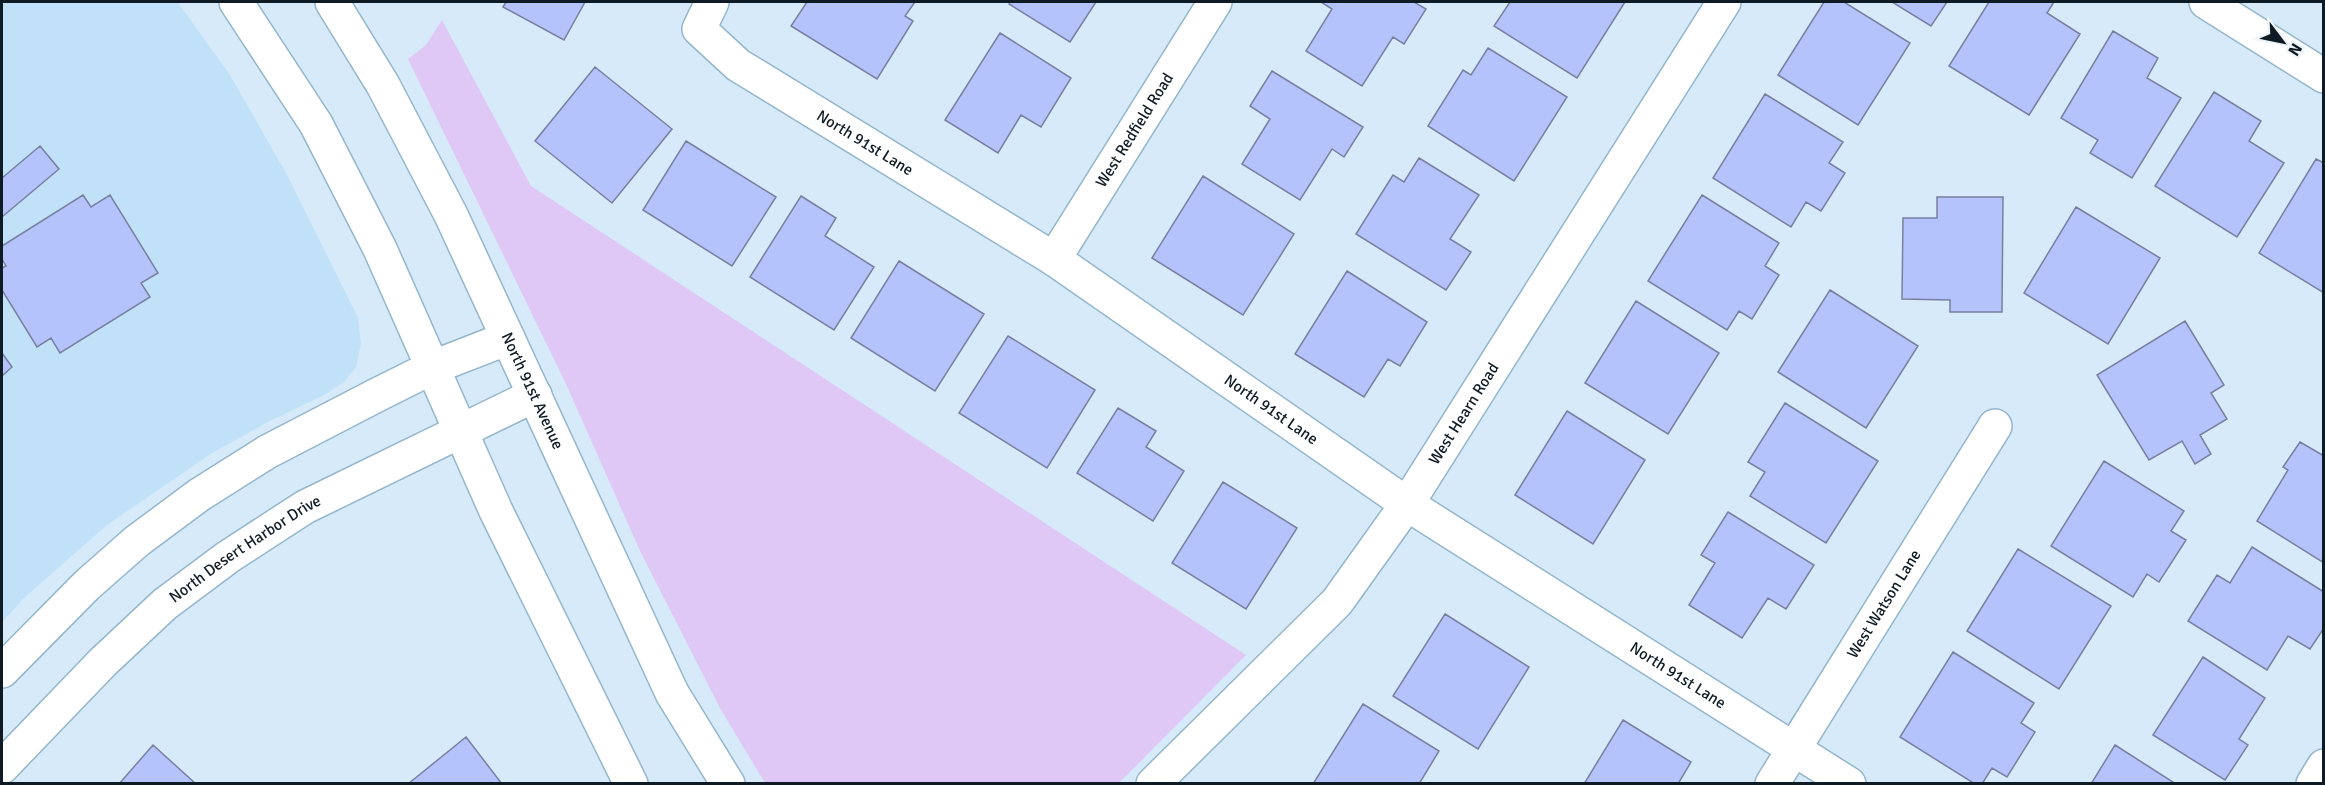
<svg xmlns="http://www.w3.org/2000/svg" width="2325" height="785" font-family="Signika,sans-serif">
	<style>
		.built { fill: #c0e1f8 }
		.green { fill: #e0c8f6 }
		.building { fill: #b5c3fc; stroke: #7880a0; stroke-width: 1.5 }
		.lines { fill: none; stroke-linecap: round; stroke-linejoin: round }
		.minor-casing { stroke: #94b6cd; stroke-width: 36 }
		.tertiary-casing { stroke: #94b6cd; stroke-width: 36 }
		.secondary-casing { stroke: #94b6cd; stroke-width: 36 }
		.minor { stroke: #fff; stroke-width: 33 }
		.tertiary { stroke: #fff; stroke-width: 33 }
		.secondary { stroke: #fff; stroke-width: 33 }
		.labels { text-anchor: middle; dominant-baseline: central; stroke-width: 4.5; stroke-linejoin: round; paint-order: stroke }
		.street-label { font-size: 16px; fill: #0f1b24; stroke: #eef5fa }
	</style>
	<rect width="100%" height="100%" fill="#d6eaf9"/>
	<path class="built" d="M2,2H177L179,4L230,75L287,175L358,318L361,344L356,367L344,382L324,395L268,422L212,453L107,525L25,597L2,622Z"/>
	<path class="green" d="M442,20L531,186L1246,655L1119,783H765L721,710L641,553L566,384L408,59L426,45Z"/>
	<path class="building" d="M506,2H585L564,40L503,7Z
		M807,2H915L905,16L913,21L877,79L791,26Z
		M1010,2H1096L1070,42L1009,4Z
		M1321,2H1414L1426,9L1404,44L1393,37L1362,86L1306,51L1332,9Z
		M1510,2H1625L1577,78L1494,26Z
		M1824,2H1844L1910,43L1858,125L1778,75Z
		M1892,2H1947L1931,26Z
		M1989,2H2054L2047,13L2080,34L2029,115L1949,66Z
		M2113,31L2158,58L2147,78L2181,98L2132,178L2090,153L2098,140L2061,118Z
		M1000,33L1071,78L1041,127L1021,115L998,153L945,120Z
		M1488,48L1567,97L1514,181L1428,126L1463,70L1471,75Z
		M595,67L672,129L612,203L535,141Z
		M1272,71L1363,127L1344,157L1332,149L1300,200L1242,164L1270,119L1250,106Z
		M2214,92L2261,121L2249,141L2284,163L2237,237L2155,186Z
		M1765,94L1843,142L1829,163L1845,173L1821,211L1806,202L1791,227L1713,178Z
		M686,141L776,197L732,266L643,210Z
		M40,146L59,169L2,217V178Z
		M1419,158L1479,195L1450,239L1471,252L1446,290L1356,234L1393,175L1404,182Z
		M2316,159L2324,163V293L2259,253Z
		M1203,176L1294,234L1243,315L1152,258Z
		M83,195L91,207L110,195L158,273L141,283L150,297L60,353L51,338L37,347L2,290V268L6,266L2,259V246Z
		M1702,195L1779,243L1765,266L1779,275L1752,319L1739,311L1727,330L1648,281Z
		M801,196L836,218L825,236L874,267L834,330L750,277Z
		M1937,197H2003L2002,312H1950V300L1902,299L1903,218H1937Z
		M2076,207L2160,258L2108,344L2024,293Z
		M899,261L984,314L935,391L851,338Z
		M1347,271L1427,322L1400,366L1388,359L1364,397L1295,354Z
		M1830,290L1918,346L1866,428L1778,372Z
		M1636,301L1719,353L1668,434L1585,383Z
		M2185,321L2224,385L2211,393L2227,419L2200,435L2211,454L2195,464L2182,441L2149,460L2097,375Z
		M1008,336L1095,390L1047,468L959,413Z
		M2,353L12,367L2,376Z
		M1785,403L1878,461L1826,543L1750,496L1765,472L1748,462Z
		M1118,408L1156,431L1146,447L1184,471L1153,521L1077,473Z
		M1567,411L1645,460L1593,544L1515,495Z
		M2300,442L2324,456V563L2257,521L2288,470L2283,467Z
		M2104,461L2184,511L2171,531L2186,540L2159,582L2147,574L2133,597L2051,546Z
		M1223,482L1297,528L1246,609L1172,563Z
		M1728,512L1814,565L1786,609L1768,598L1742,638L1689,605L1715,563L1701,555Z
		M2252,547L2324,592V628L2310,649L2288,636L2267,670L2188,621L2217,575L2230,583Z
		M2018,549L2111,606L2059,689L1967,631Z
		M1445,614L1529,667L1478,749L1393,696Z
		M1953,652L2034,703L2021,723L2035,732L2007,777L1992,768L1982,784H1975L1900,737Z
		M2203,657L2265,698L2239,739L2248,745L2225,780L2153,735Z
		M1363,704L1439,751L1419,784H1313Z
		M1623,720L1691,762L1678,784H1584Z
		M466,737L502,784H408Z
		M153,745L196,784H119Z
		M2115,745L2176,784H2091Z"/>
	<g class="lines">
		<defs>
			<g id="minor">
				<path id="s1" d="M712,2L699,29L738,65L1054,259L1407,504L1849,784"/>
				<path d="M2206,2L2324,76"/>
				<path id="s2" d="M1054,259L1215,2"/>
				<path id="s3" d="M1153,784L1337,602L1407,504L1724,2"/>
				<path id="s4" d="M1772,784L1995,426"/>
				<path d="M2313,784L2324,766"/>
			</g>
			<g id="tertiary">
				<path d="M2,671L87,585L137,541L199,495L267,452L375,396L431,368L508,338"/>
				<path id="s5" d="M2,767L103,662L165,604L228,557L305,507L535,395"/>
			</g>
			<g id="secondary">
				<path d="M236,2L316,124L380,249L496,511L631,784"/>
				<path id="s6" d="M332,2L383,85L451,215L672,693L728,784"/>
			</g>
		</defs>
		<use href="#minor" class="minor-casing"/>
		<use href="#tertiary" class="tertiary-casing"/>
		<use href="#secondary" class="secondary-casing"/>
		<use href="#minor" class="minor"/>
		<use href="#tertiary" class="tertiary"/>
		<use href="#secondary" class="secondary"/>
	</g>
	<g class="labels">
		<g class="street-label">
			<text stroke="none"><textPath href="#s2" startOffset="152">West Redfield Road</textPath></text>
			<text stroke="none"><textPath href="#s1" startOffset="232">North 91st Lane</textPath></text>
			<text stroke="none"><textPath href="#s6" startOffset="438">North 91st Avenue</textPath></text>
			<text stroke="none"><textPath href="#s1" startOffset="718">North 91st Lane</textPath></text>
			<text stroke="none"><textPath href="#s3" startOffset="486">West Hearn Road</textPath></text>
			<text stroke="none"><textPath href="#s5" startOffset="328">North Desert Harbor Drive</textPath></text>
			<text stroke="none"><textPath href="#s4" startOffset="212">West Watson Lane</textPath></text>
			<text stroke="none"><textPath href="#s1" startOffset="1204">North 91st Lane</textPath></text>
		</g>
	</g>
	<rect width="2325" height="785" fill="none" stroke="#0f1b24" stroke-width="6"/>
	<g transform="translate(2283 42) rotate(122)" stroke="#eef5fa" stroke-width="4.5" paint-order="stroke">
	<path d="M0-4.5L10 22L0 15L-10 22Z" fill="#0f1b24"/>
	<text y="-9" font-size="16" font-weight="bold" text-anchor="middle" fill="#0f1b24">N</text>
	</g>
</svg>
